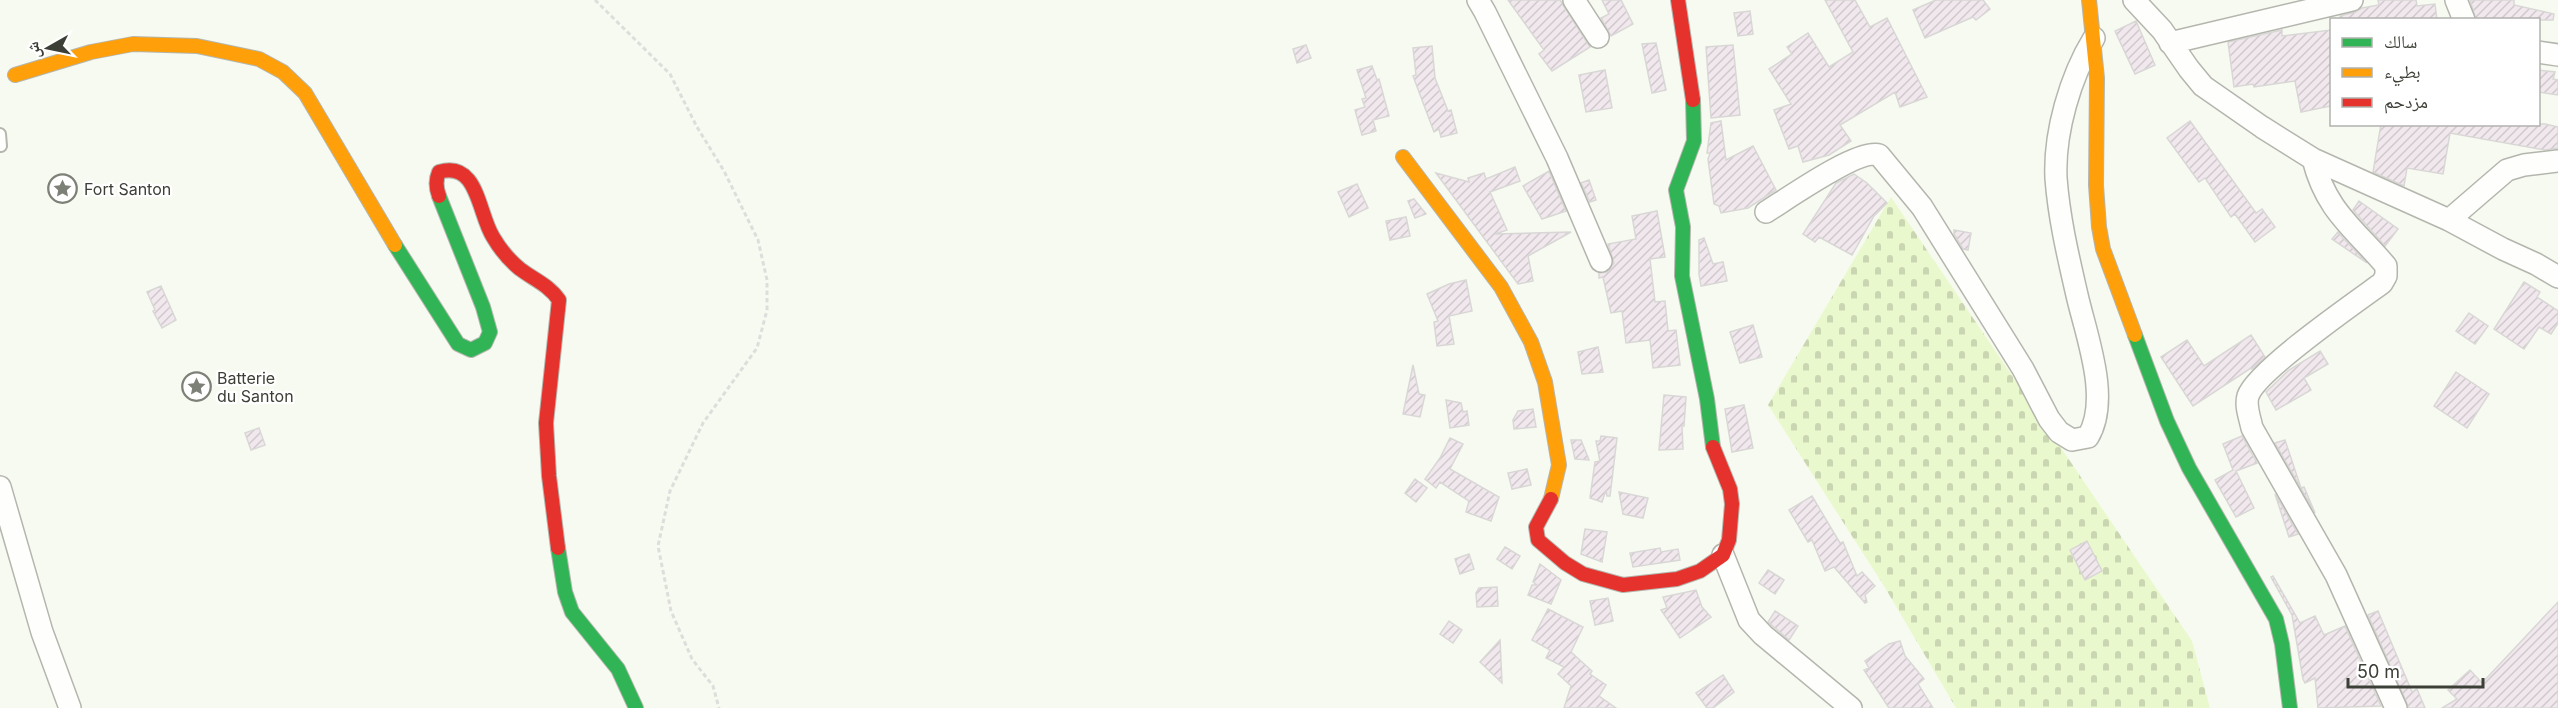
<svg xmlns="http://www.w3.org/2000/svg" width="2558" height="708" font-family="Inter,'Noto Naskh Arabic',sans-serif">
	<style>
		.cemetery { fill: url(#cemetery-stones) }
		.building { fill: url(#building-hatch); stroke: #d9d7d6; stroke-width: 1.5 }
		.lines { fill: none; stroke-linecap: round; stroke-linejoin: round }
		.lane-casing { stroke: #b4b6ae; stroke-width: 14 }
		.street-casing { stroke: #b4b6ae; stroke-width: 24 }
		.fast-casing { stroke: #b4b6ae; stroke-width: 16 }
		.slow-casing { stroke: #b4b6ae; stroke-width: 16 }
		.jam-casing { stroke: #b4b6ae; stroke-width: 16 }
		.path { stroke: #dddedb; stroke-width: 3; stroke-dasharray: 4.5 3; stroke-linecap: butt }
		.lane { stroke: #fefefd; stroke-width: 10 }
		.street { stroke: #fefefd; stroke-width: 21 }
		.fast { stroke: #30b455; stroke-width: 14 }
		.slow { stroke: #ff9f0a; stroke-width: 14 }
		.jam { stroke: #e5322d; stroke-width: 14 }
		.labels { text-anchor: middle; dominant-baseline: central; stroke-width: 4.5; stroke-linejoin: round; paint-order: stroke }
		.poi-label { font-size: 16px; fill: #3b3f35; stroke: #fff; text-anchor: start }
	</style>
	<defs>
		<pattern id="cemetery-stones" width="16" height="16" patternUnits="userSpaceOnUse" patternTransform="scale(1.5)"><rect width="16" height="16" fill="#eaf9cd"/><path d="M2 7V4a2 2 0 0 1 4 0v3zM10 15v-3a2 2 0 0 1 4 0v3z" fill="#cad6b1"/></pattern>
		<pattern id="building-hatch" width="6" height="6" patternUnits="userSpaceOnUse" patternTransform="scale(1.5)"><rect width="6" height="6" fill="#f1e8ee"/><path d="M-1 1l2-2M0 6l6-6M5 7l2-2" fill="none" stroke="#d0c8cd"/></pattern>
	</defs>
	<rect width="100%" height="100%" fill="#f7faf0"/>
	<path class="cemetery" d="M1891,197L2192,641L2210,708H1956L1884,586L1768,405Z"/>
	<path class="building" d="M1508,0H1560L1590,47L1552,71L1539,54L1544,50Z
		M1602,0H1621L1633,24L1611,36L1601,18L1609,14Z
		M1825,0H1855L1870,27L1887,18L1927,97L1900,107L1895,92L1840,125L1851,141L1829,155L1803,162L1798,146L1789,149L1774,110L1791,104L1769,69L1792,54L1787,47L1808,33L1829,67L1853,52Z
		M1936,0H1983L1990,9L1976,20L1973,17L1925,38L1913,10Z
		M2378,0H2416L2417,6L2435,4L2437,20H2340V16L2355,12L2362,8L2379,5Z
		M2470,0H2514V5L2554,14L2553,20H2476Z
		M1750,11L1753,34L1738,36L1734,13Z
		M2136,21L2155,65L2135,74L2115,31Z
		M2282,30V36L2331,30V106L2301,112L2295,81L2254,87L2253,84L2234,87L2228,42Z
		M1656,43L1666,90L1652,93L1642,44Z
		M1306,45L1311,58L1297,63L1293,49Z
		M1733,45L1740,115L1711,118L1706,47Z
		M1432,46L1435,78L1448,111L1451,110L1457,133L1441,137L1439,129L1434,132L1413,76L1416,75L1413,48Z
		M1372,66L1377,80L1379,79L1389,116L1373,120L1376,131L1362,135L1355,110L1365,107L1362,99L1366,98L1357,70Z
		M1605,70L1612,108L1586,112L1579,75Z
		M2538,70L2555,72L2553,79L2558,80V95L2538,92Z
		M1721,121L1726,160L1753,146L1776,190L1748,208L1721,213L1719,206L1714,204L1708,159L1710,153H1707L1711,123Z
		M2190,121L2256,213L2262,209L2275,227L2255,242L2235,214L2231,217L2205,178L2199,182L2167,138Z
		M2381,124H2545L2558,127V148L2545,150L2450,133L2443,174L2407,168L2404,186L2373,172Z
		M1515,167L1520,181L1490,192L1507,230L1495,234L1571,232L1528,256L1533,281L1518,284L1436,173L1469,182L1468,178L1484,173L1486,179Z
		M1549,171L1566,211L1542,219L1523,186Z
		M1854,174L1867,183L1887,203L1874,216L1852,255L1819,237L1815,242L1803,234L1836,183Z
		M1589,180L1596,200L1590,202L1581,183Z
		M1357,184L1368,208L1349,217L1338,192Z
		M1414,199L1426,214L1415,218L1408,201Z
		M2359,201L2398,229L2385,246L2353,210Z
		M1657,211L1665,257L1650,259L1655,302L1665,301L1668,331L1676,330L1680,365L1653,368L1650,340L1626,343L1622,311L1611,313L1603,277L1599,278V273L1607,272L1614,263L1608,244L1636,239L1632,216Z
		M1406,217L1410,236L1390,240L1386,221Z
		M1954,230L1971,233L1968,250L1963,249L1954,234Z
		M2338,232L2343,238L2367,263L2332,239Z
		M1704,238L1713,264L1723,262L1727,281L1701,286L1699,274V240Z
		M1466,280L1472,311L1449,316L1454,344L1437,346L1434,322L1438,321L1427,294L1449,284Z
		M2524,282L2540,292L2537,297L2558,311V323L2551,334L2539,327L2524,349L2494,329Z
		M161,286L176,320L162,328L153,311L155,310L147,292Z
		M2469,313L2488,326L2475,344L2456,331Z
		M1753,325L1762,357L1740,363L1730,332Z
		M2251,335L2265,357L2252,369L2251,368L2193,406L2161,357L2187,340L2204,366Z
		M1598,347L1603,372L1582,374L1578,352Z
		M2320,351L2328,364L2304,378L2311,390L2276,410L2266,392L2289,370Z
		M1413,365L1419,394L1425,395L1420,417L1403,414Z
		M2456,372L2489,394L2467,428L2434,406Z
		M1664,395L1686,397L1684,426H1682L1683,449L1659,450Z
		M1446,400L1461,403L1463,412L1467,411L1469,425L1450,428Z
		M1744,405L1753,448L1732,452L1725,409Z
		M1533,409L1536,427L1514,429L1513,420L1518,411Z
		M259,428L265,445L251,450L245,433Z
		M1601,436L1617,438L1610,496H1607L1606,490L1602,502L1590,498L1595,462L1600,461L1596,441H1600Z
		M2242,436L2257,463L2236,471L2254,508L2236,517L2215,480L2233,470L2223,444Z
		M1450,438L1463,444L1450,469L1499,497L1491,521L1466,512L1469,501L1440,482L1436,488L1425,479L1440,458Z
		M1571,440H1581L1589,460L1575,459Z
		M2285,440L2301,488L2304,487L2315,513L2275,443Z
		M1527,469L1531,485L1512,489L1508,473Z
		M1415,479L1427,488L1416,502L1405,493Z
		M1619,492L1648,498L1643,518L1623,514Z
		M2275,494L2298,534L2289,537Z
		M1812,496L1840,543L1843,542L1857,576L1862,572L1875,586L1865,595L1867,602L1865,603L1834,567L1825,571L1812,540L1808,542L1789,510Z
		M1585,529L1607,532L1602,562L1581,554Z
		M2087,541L2102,571L2085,580L2070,550Z
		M1505,547L1520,556L1512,569L1497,559Z
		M1660,548L1661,552L1678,549L1680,560L1633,567L1630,553Z
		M1469,554L1474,569L1460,574L1455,559Z
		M1540,564L1561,580L1551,604L1528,595L1532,585H1537L1533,582Z
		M1768,570L1784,580L1775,594L1759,583Z
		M2273,576L2300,623L2315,616L2324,635L2345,626L2381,706L2318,708L2315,678L2305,683L2303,679L2292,615L2271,577Z
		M1497,587L1498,606L1477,607L1476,593L1479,588Z
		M1696,590L1702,607L1711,617L1680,638L1661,610L1667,608L1663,597Z
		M1608,598L1613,621L1595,625L1590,601Z
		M2558,602V708H2442L2457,699L2448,690L2470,670L2482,683Z
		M1548,609L1583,627L1571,652L1592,671L1590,674L1606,685L1599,696L1616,708H1564L1571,686L1558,674L1564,667L1546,658L1550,650L1532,640Z
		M1775,611L1798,626L1789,640L1768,622Z
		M2378,611L2412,692L2417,689L2425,708H2409L2368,615Z
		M1449,621L1462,630L1453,643L1440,634Z
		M1500,640L1502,683L1480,662Z
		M1900,641L1905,656L1924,679L1918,684L1933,708H1889L1864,670L1869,668L1865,661L1889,644Z
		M1723,675L1734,692L1713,708H1707L1696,693Z"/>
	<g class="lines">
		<defs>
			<path id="lane" d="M0,134L1,146"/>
			<path id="street" d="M1478,0L1485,12L1557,158L1601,261
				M1574,0L1598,37
				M2134,0L2162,30L2189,69L2203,86L2262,127L2313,159L2449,220L2503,249L2536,264L2558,277
				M2456,0L2464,20
				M2170,43L2352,0
				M2538,52L2558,55
				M2313,159C2326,211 2354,228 2386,266V276L2382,283C2356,302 2256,371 2248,396C2245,406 2250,418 2252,428L2336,575L2396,708
				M1766,212C1787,199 1859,148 1879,155L1922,207L2023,369L2049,419L2059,432L2072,440L2088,437C2111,399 2086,335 2077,295C2068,256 2059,218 2056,178C2054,133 2070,77 2094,38
				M2449,220L2507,170L2524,165L2558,161
				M0,487L42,632L70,708
				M1723,555L1749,620L1763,635L1851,708"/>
			<path id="fast" d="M1693,100L1694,141L1676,190L1683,227L1682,276L1707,399L1713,447
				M395,245L458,344L471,350L485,343L490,332L483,307L439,196
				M2135,335L2167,421L2189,468L2276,619L2282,644L2290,708
				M558,548L565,592L572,612L618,669L636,708"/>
			<path id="slow" d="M2089,0L2097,78L2096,185L2099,227L2103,249L2135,335
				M15,75L91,52L133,44L197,46L259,59L283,72L305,93L395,245
				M1403,157L1501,287L1531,342L1545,382L1559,465L1551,499"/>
			<path id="jam" d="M1678,0L1693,100
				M439,196C436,188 435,181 439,172C478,160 478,213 493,237C500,249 509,260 520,269C533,279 549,285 559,300L546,423L549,476L558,548
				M1551,499L1536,527L1538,540L1565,563L1583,574L1623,585L1677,579L1700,571L1723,555L1729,540L1732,504L1730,489L1713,447"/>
		</defs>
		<use href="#lane" class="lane-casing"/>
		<use href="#street" class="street-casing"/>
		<use href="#fast" class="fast-casing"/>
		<use href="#slow" class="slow-casing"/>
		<use href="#jam" class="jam-casing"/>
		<path class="path" d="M595,0L670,74L697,127L724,171L758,240L767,280V310L757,348L703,423L670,491L658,546L671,611L692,659L713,686L719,708"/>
		<use href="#lane" class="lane"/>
		<use href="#street" class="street"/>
		<use href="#fast" class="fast"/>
		<use href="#slow" class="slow"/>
		<use href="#jam" class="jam"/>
	</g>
	<defs>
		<symbol id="sight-ring" viewBox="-11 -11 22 22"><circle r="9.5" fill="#fff" stroke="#7d8076" stroke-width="1.5"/><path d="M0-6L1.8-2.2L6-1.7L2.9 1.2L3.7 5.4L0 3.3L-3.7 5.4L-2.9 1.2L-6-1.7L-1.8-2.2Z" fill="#7d8076"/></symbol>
	</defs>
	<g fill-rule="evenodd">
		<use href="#sight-ring" x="46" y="172" width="33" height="33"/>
		<use href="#sight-ring" x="180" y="370" width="33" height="33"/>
	</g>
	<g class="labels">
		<g class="poi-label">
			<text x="84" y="189">Fort Santon</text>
			<text x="217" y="378">Batterie<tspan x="217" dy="18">du Santon</tspan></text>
		</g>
	</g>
	<rect x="2330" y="18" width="210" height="108" fill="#ffffff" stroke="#b1b2ae" stroke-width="1.5"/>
	<rect x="2342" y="38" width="30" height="9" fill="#30b455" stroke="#b1b2ae" stroke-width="1.5"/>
	<text x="2384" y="48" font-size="18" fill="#3b3f35">سالك</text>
	<rect x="2342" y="68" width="30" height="9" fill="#ff9f0a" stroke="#b1b2ae" stroke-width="1.5"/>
	<text x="2384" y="78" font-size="18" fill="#3b3f35">بطيء</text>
	<rect x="2342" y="98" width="30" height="9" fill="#e5322d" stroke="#b1b2ae" stroke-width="1.5"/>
	<text x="2384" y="108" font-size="18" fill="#3b3f35">مزدحم</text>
	<g transform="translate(48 48) rotate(261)" stroke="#ffffff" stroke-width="4.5" paint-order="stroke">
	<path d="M0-4.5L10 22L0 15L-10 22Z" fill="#3b3f35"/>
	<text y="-9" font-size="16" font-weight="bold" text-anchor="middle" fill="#3b3f35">ش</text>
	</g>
	<path d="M2348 678v9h135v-9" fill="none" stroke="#3b3f35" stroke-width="3"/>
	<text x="2357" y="678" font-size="18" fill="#3b3f35" stroke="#ffffff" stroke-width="4.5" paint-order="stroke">50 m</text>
</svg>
